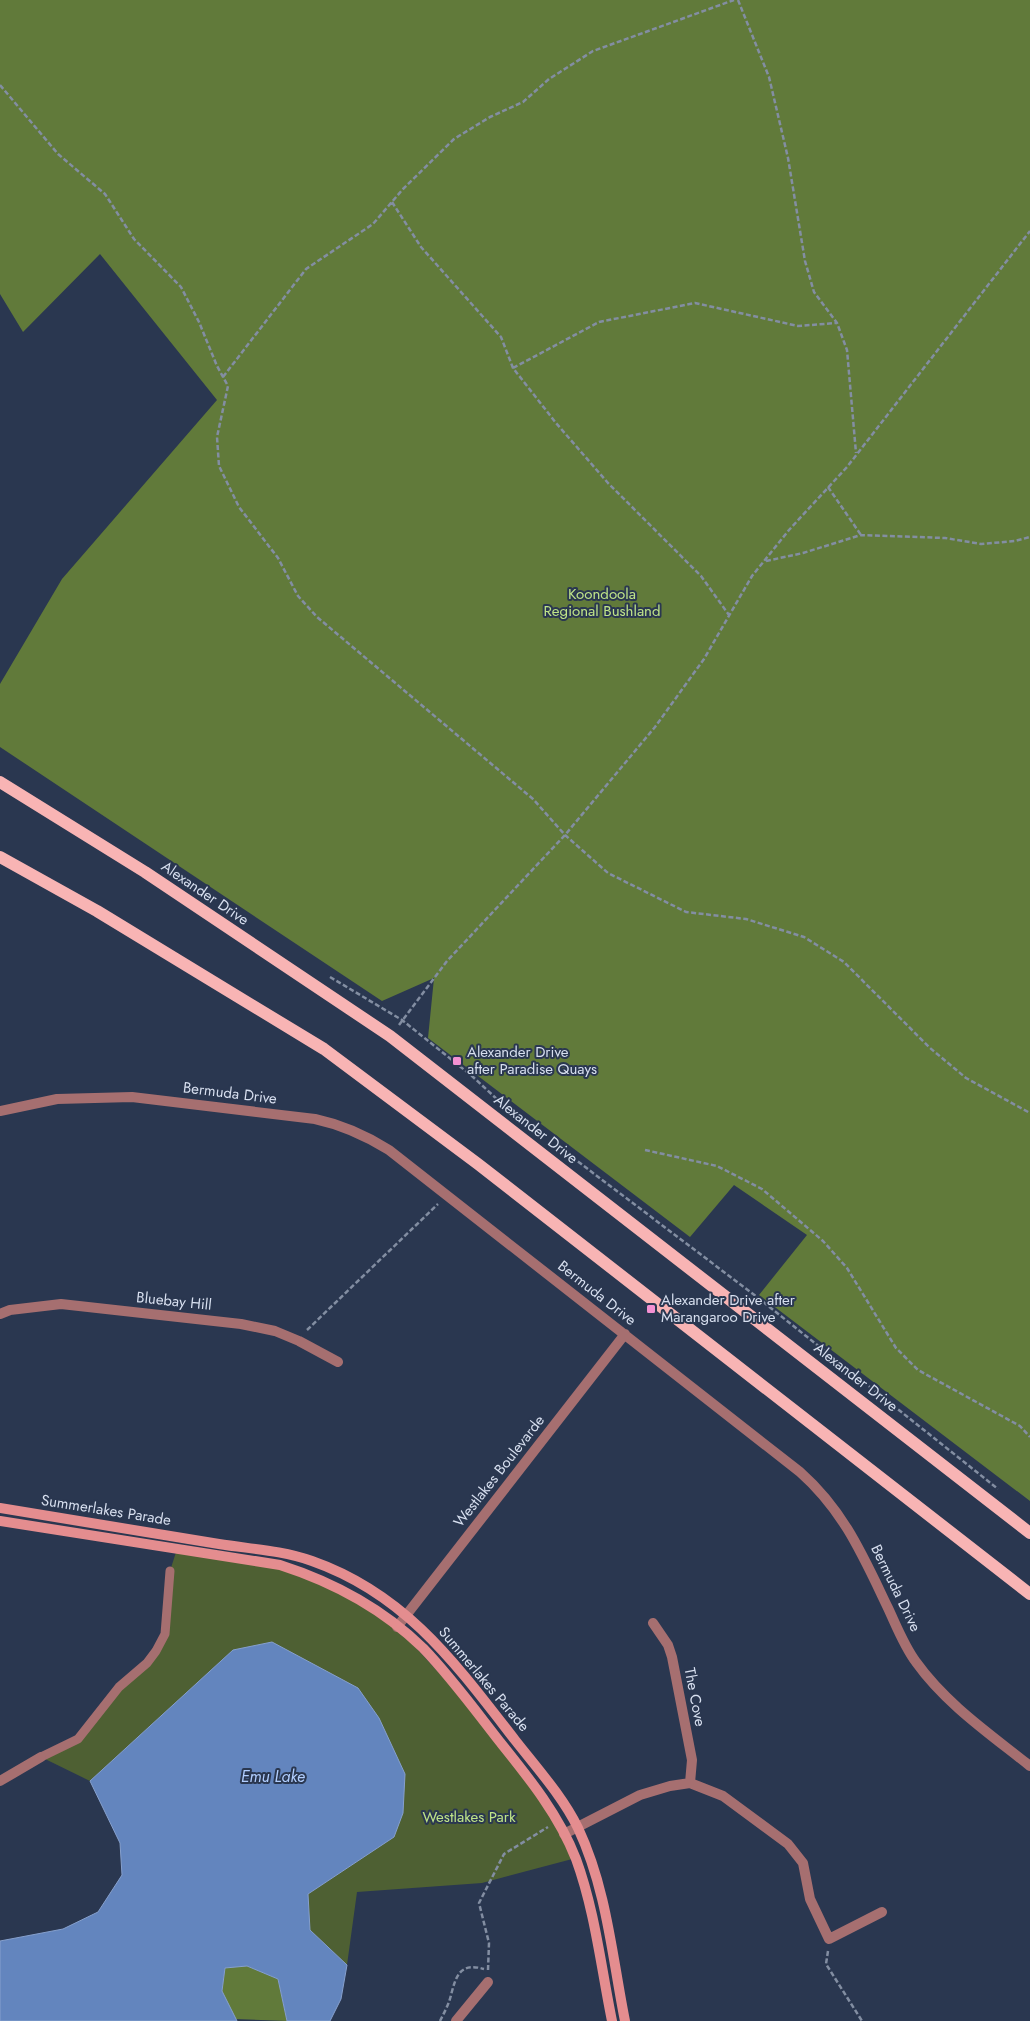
<svg xmlns="http://www.w3.org/2000/svg" width="1030" height="2021" font-family="Jost,sans-serif">
	<style>
		.green { fill: #4e6033 }
		.forest { fill: #617a3a }
		.water { fill: #6385be; stroke: #86a0cd }
		.lines { fill: none; stroke-linecap: round; stroke-linejoin: round }
		.path { stroke: #838ea2; stroke-width: 2.5; stroke-dasharray: 5 2.5; stroke-linecap: butt }
		.lane { stroke: #a66f70; stroke-width: 9 }
		.street { stroke: #a66f70; stroke-width: 10 }
		.secondary { stroke: #e48d8f; stroke-width: 10 }
		.primary { stroke: #f8b4b4; stroke-width: 12 }
		.poi-dot { fill: #f491d3; stroke: #2a3750; stroke-width: 2 }
		.labels { text-anchor: middle; dominant-baseline: central; stroke-width: 4; stroke-linejoin: round; paint-order: stroke }
		.park-label { font-size: 15px; fill: #bfe488; stroke: #2a3750 }
		.street-label { font-size: 15px; fill: #d7dfef; stroke: #2a3750 }
		.poi-label { font-size: 15px; fill: #d7dfef; stroke: #2a3750; text-anchor: start }
		.water-label { font-size: 16px; font-style: italic; fill: #b1ceff; stroke: #2a3750 }
	</style>
	<rect width="100%" height="100%" fill="#2a3750"/>
	<path class="green" d="M177,1549L280,1565L372,1608L397,1627L482,1720L564,1834L576,1858L482,1883L357,1892L347,1965L310,1930L308,1894L394,1837L233,1650L90,1781L41,1757L79,1739L119,1687L147,1663L165,1634L170,1571Z"/>
	<path class="forest" d="M0,0H1030V1501L759,1295L807,1235L734,1185L690,1237L428,1038L434,978L382,1001L0,747V684L62,579L217,400L100,254L23,332L0,294Z
		M230,1966H247L278,1979L287,2021L234,2019L222,1991L225,1968Z"/>
	<path class="water" d="M272,1642L358,1688L379,1718L405,1774L403,1813L394,1837L308,1894L310,1930L347,1965L341,1999L330,2021H287L278,1979L247,1966L225,1968L222,1991L237,2021H0V1941L63,1929L98,1912L122,1875L120,1843L90,1781L233,1650Z"/>
	<g class="lines">
		<path class="path" d="M738,0L769,77L788,158L805,261L814,292L837,323L847,350L856,453
			M0,85L58,154L105,194L134,239L181,287L199,322L217,366L228,386L217,437L219,466L239,507L278,558L298,596L317,617L533,799L565,835L608,873L686,912L746,919L804,937L844,962L930,1048L966,1078L1030,1113
			M392,202L421,247L501,337L513,368L556,423L608,483L701,576L729,615
			M513,368L599,322L695,303L798,326L836,323
			M223,377L306,269L373,224L403,189L454,139L490,117L523,102L549,79L593,51L734,0
			M828,487L861,535
			M766,561L803,553L861,535L945,538L981,544L1015,541L1030,537
			M330,977L402,1020L472,1076L500,1102
			M399,1025L447,961L565,835L655,727L704,659L752,576L789,530L847,467L1030,231
			M560,1148L757,1297L998,1489
			M645,1150L717,1166L762,1189L823,1241L847,1268L896,1348L918,1370L1020,1426L1030,1437
			M307,1330L438,1204
			M828,1951L826,1964L862,2021
			M488,1970L489,1943L479,1903L504,1854L548,1827
			M440,2021C444,2013 449,2004 451,1995C456,1976 460,1962 484,1969"/>
		<path class="lane" d="M41,1757L78,1739L119,1687L147,1663L156,1651L165,1634L170,1571"/>
		<path class="street" d="M0,1111L57,1099L132,1097L315,1119C343,1125 365,1135 389,1150L800,1472C844,1511 863,1556 888,1608C896,1625 904,1646 916,1662C946,1704 990,1734 1030,1766
			M0,1314L10,1310L61,1304L241,1324L275,1331L299,1341L338,1362
			M653,1623L668,1645L672,1657L692,1760L690,1783
			M397,1627L625,1334
			M0,1781L41,1757
			M564,1834L640,1795L670,1786L690,1783L723,1796L788,1844L803,1863L810,1899L829,1939L882,1912
			M456,2021L488,1982"/>
		<path class="secondary" d="M0,1508C73,1520 146,1532 219,1544C250,1549 281,1550 312,1561C406,1594 456,1664 515,1740C537,1768 563,1797 578,1828C607,1890 612,1956 625,2021
			M0,1521L280,1565C333,1582 383,1609 423,1648C451,1677 475,1710 500,1742C529,1778 559,1815 576,1859C595,1911 601,1967 612,2021"/>
		<path class="primary" d="M0,782L145,872L390,1036L1030,1533
			M0,857L97,911L324,1049L478,1164L1030,1594"/>
	</g>
	<g class="poi-dot">
		<rect x="452" y="1056" width="10" height="10" rx="2.5"/>
		<rect x="646" y="1304" width="10" height="10" rx="2.5"/>
	</g>
	<g class="labels">
		<g class="park-label">
			<text x="602" y="594">Koondoola<tspan x="602" dy="17">Regional Bushland</tspan></text>
			<text x="469" y="1817">Westlakes Park</text>
		</g>
		<g class="street-label">
			<text transform="translate(205 893) rotate(34)">Alexander Drive</text>
			<text transform="translate(230 1093) rotate(7)">Bermuda Drive</text>
			<text transform="translate(536 1129) rotate(38)">Alexander Drive</text>
			<text transform="translate(597 1293) rotate(38)">Bermuda Drive</text>
			<text transform="translate(174 1301) rotate(6)">Bluebay Hill</text>
			<text transform="translate(856 1377) rotate(38)">Alexander Drive</text>
			<text transform="translate(499 1471) rotate(-52)">Westlakes Boulevarde</text>
			<text transform="translate(106 1510) rotate(9)">Summerlakes Parade</text>
			<text transform="translate(896 1588) rotate(64)">Bermuda Drive</text>
			<text transform="translate(484 1679) rotate(50)">Summerlakes Parade</text>
			<text transform="translate(695 1697) rotate(79)">The Cove</text>
		</g>
		<g class="poi-label">
			<text x="467" y="1052">Alexander Drive<tspan x="467" dy="17">after Paradise Quays</tspan></text>
			<text x="661" y="1300">Alexander Drive after<tspan x="661" dy="17">Marangaroo Drive</tspan></text>
		</g>
		<g class="water-label">
			<text x="273" y="1776">Emu Lake</text>
		</g>
	</g>
</svg>
